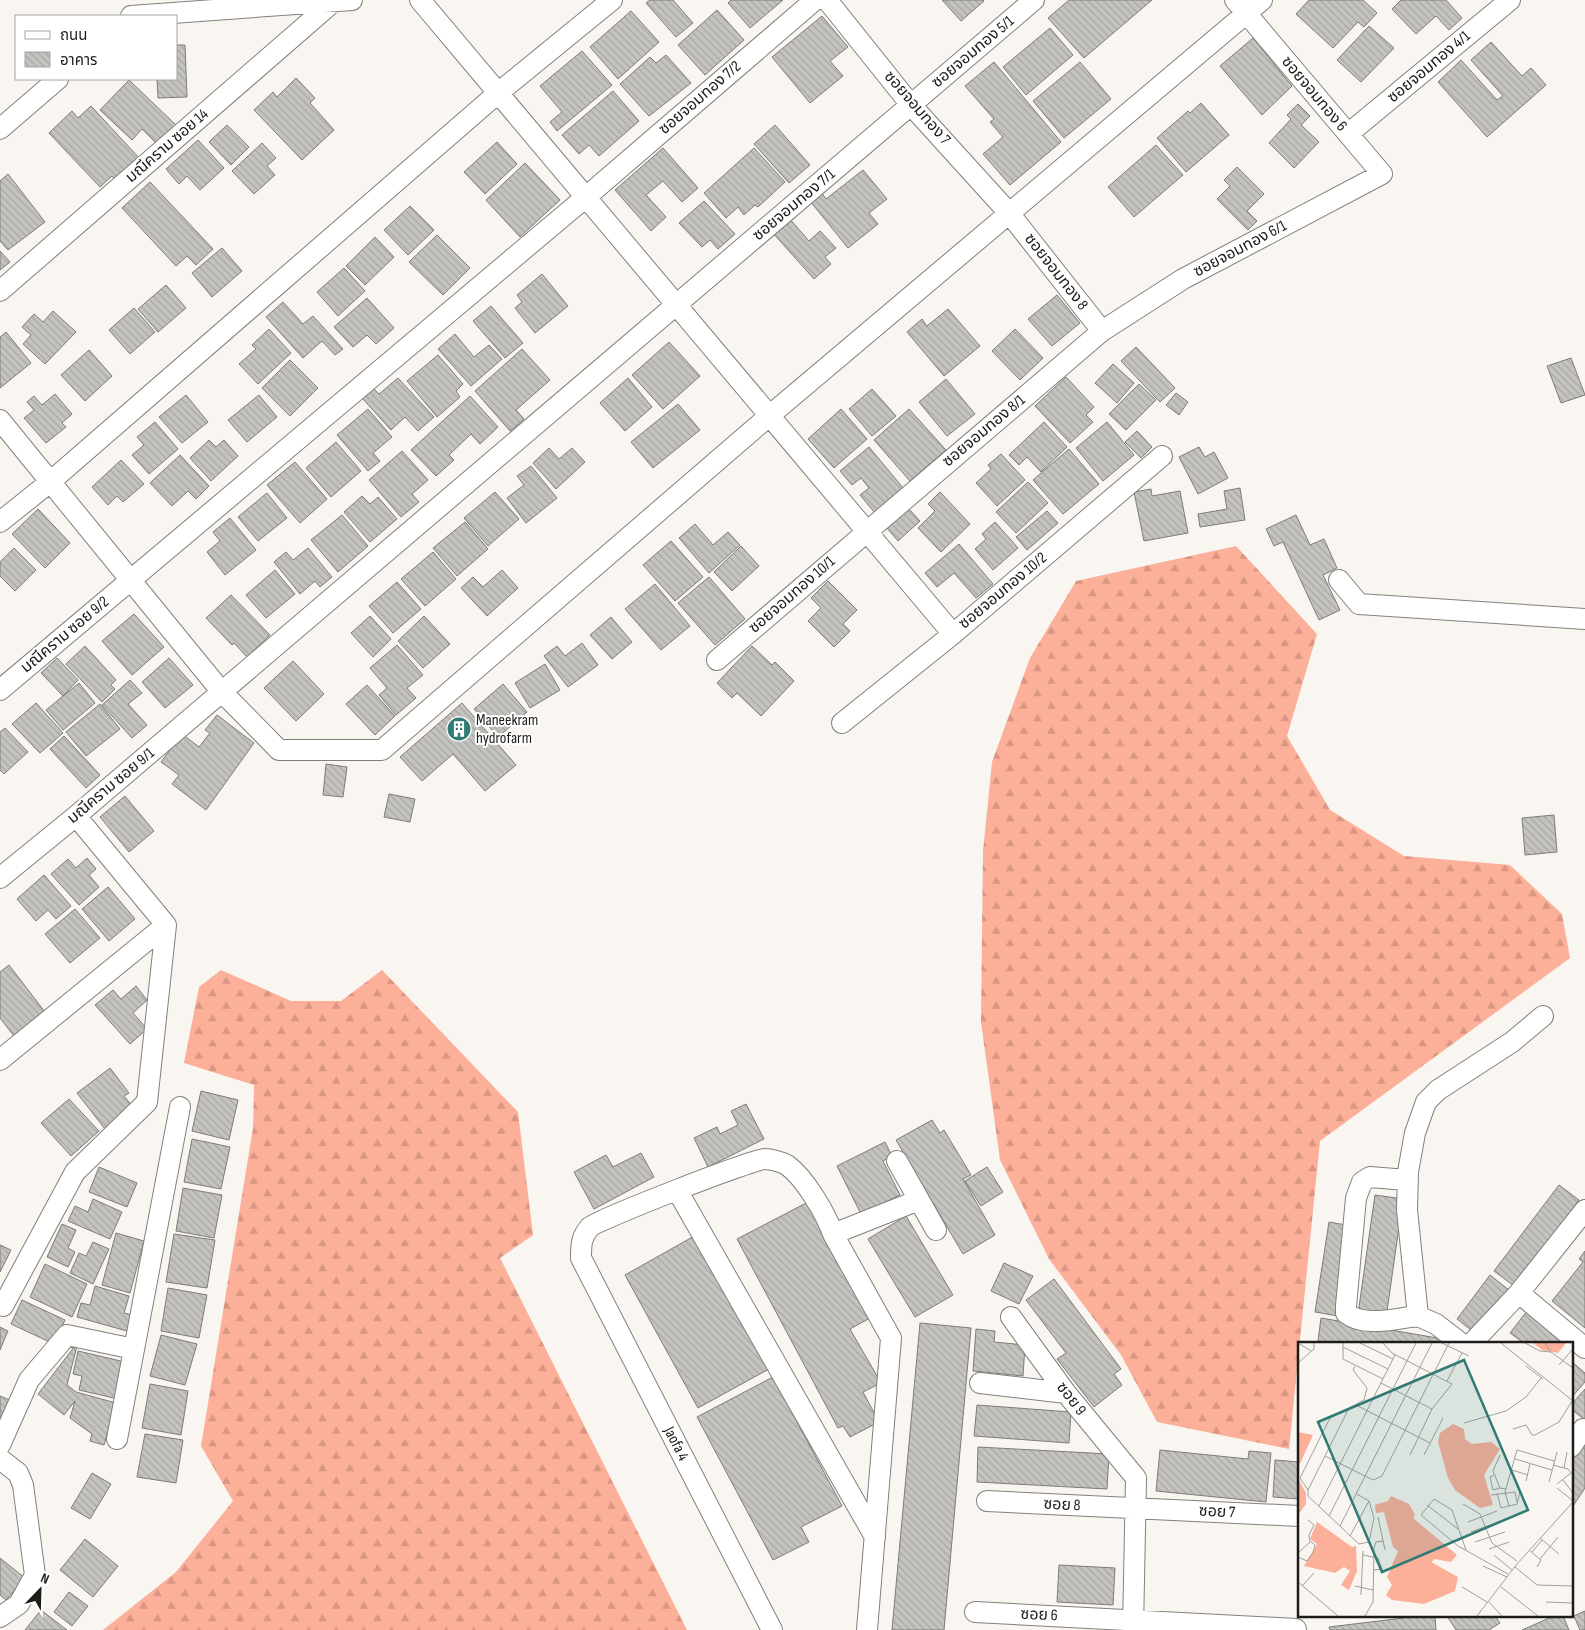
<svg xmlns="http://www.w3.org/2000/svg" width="1585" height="1630" font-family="'Sofia Sans Condensed','Noto Sans Thai',sans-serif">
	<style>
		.forest { fill: url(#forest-firs) }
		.building { fill: url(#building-back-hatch); stroke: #7d7c78 }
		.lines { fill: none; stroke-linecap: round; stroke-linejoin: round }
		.minor-casing { stroke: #83807c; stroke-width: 22 }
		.minor { stroke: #fff; stroke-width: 20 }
		.labels { text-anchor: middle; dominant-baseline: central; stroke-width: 4; stroke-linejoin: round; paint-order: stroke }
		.street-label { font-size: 16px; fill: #1d1c1a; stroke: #fff }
		.poi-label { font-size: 16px; fill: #1d1c1a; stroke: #fff; text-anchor: start }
		.inset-road { fill: none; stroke: #a19f9b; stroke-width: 1 }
		.view { fill: #327a74; fill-opacity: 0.15; stroke: #327a74; stroke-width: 2.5 }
		.inset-edge { fill: none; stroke: #1d1c1a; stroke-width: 2.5 }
	</style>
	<defs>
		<pattern id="forest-firs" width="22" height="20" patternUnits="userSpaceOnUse" patternTransform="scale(1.25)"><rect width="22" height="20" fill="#fcaf99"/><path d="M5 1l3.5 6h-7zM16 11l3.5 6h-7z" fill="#d89683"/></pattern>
		<pattern id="building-back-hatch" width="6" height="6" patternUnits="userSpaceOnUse" patternTransform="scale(1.25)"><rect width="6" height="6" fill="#c4c3be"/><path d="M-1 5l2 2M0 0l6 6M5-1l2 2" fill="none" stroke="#a8a7a3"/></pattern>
	</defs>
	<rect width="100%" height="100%" fill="#f9f6f1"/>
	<path class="forest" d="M1236,546L1317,634L1287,736L1330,810L1404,856L1510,865L1562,914L1570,958L1320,1141L1289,1449L1157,1422L1121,1355L1049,1259L1000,1160L981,1022L983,851L992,762L1030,658L1076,581Z
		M221,970L291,1001H341L382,970L518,1112L533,1235L500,1258L687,1630H103L176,1572L233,1501L201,1446L253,1128L254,1085L184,1063L199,987Z"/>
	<path class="building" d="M650,0H673L693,23L676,37L646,3Z
		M731,0H783L750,28L728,3Z
		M942,0H983L984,1L961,21Z
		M1069,0H1152L1084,58L1048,18Z
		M1309,0H1363L1377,13L1364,27L1358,22L1333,48L1296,14Z
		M1401,0H1446L1462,18L1449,30L1436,16L1416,34L1392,9Z
		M717,10L744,40L705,75L678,45Z
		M631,11L659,42L618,79L590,47Z
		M822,16L848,47L830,61L843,76L810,103L772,57Z
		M1369,26L1394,48L1361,82L1337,60Z
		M1050,28L1073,55L1026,95L1003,67Z
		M1253,38L1292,86L1262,115L1220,66Z
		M1491,42L1522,76L1531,68L1546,85L1487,137L1438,82L1461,60L1497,100L1503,96L1471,60Z
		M176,45H185L187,97L158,98L157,79H176Z
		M582,51L612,85L557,131L550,122L562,112L540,86Z
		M666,55L691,83L649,116L620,84L650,57L656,63Z
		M994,62L1061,142L1010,185L983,154L1003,137L990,122L994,119L965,86Z
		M1080,62L1111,99L1064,138L1033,101Z
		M296,78L315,98L310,103L334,130L302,160L254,110L273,92L277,97Z
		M129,80L177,126L158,145L142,129L132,140L100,110Z
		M613,91L639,121L599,156L589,145L579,154L562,135Z
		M1201,103L1229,135L1186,172L1157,138L1188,111L1190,113Z
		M1298,104L1310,116L1301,125L1319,142L1294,168L1269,143L1291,119L1287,115Z
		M91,106L141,160L117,182L112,176L100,187L49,133L72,111L78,118Z
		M227,125L249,147L231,165L209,142Z
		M775,125L810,165L789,183L754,144Z
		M198,140L224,168L200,190L187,176L179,184L166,169Z
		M497,142L517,164L485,194L464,172Z
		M262,143L276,158L267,166L275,175L254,194L232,171Z
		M1156,145L1183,175L1134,217L1108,187Z
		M663,148L698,188L682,202L663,181L646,195L666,217L651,231L615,190Z
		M754,148L785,182L758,207L755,205L744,215L738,207L726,218L704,193Z
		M525,163L560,200L520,237L486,200Z
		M1237,167L1264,194L1247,211L1257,221L1248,230L1217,199L1230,186L1224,180Z
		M863,170L887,199L869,213L878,224L848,248L810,201L821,192L826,199Z
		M8,174L45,222L8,250L0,241V181Z
		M150,182L213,249L196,265L187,256L176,266L122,208Z
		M704,201L735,234L718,249L710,240L702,247L679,223Z
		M410,206L434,230L408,255L384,230Z
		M789,218L809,241L820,231L836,248L825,257L831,264L814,279L772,232Z
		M437,235L470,268L443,295L409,262Z
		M375,237L394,257L365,285L346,266Z
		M222,248L242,271L212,297L192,273Z
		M0,251L10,262L0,270Z
		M344,268L365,291L338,316L317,292Z
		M542,274L568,306L535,333L515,308L522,302L517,295Z
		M166,285L186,308L158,332L138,309Z
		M1057,295L1080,323L1052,346L1028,319Z
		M367,298L394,328L376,344L367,335L353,347L334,327Z
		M283,302L303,324L313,316L343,349L335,355L322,341L303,358L266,317Z
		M491,306L523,343L505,358L473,321Z
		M134,308L155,332L130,354L109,330Z
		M948,309L980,346L944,376L907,332L922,319L927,326Z
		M53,311L76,332L45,364L23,344L31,335L22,327L34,314L43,322Z
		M269,329L291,353L258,384L239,364L256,349L252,345Z
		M1015,329L1043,358L1020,380L992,351Z
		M6,332L31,363L0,388V337Z
		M455,334L474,357L489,345L502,359L471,386L438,349Z
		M669,342L700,376L663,409L632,375Z
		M1136,347L1175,388L1160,402L1121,361Z
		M522,349L550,380L516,410L524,419L510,431L475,391Z
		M89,350L112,376L85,401L61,375Z
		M438,355L463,384L456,391L460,397L437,417L407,381Z
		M1571,358L1585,395L1561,403L1547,366Z
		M290,360L318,388L290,416L262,388Z
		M1113,364L1134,383L1117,403L1095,383Z
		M1066,377L1094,407L1086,415L1093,422L1070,443L1035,406Z
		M398,378L434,417L418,431L405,417L391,430L362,398L373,388L379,394Z
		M628,378L652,407L625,431L600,403Z
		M946,379L975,414L947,436L919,402Z
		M1139,384L1156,400L1126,430L1109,414Z
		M872,389L896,416L872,436L849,409Z
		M1176,393L1188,402L1179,415L1166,405Z
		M55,394L72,414L62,423L66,427L46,443L24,418L34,410L27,402L34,396L42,405Z
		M186,395L208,422L182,443L159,417Z
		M259,395L277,417L247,442L228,420Z
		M470,396L498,427L480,444L471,434L449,455L454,460L436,476L411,450Z
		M678,404L700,430L653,468L631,442Z
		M368,409L392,437L373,453L380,461L368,471L337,435Z
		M841,409L867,439L834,468L808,439Z
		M909,409L946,450L910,481L874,440Z
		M155,422L178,449L149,474L132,455L144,445L137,437Z
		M1044,422L1067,447L1041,472L1027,457L1019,465L1009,455Z
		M1107,422L1134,455L1103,481L1076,448Z
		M1137,431L1152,447L1141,458L1125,442Z
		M209,440L216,447L224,440L238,456L211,481L190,458Z
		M336,442L361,471L331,497L306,468Z
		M869,447L904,489L875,513L860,495L869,488L861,478L852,485L840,471Z
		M1199,447L1205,457L1214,452L1228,478L1198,494L1179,457Z
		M549,448L559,459L572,448L585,462L556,489L533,463Z
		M1069,449L1099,484L1063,514L1033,480Z
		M402,451L428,480L412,494L419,502L401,517L369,480Z
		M1001,454L1025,480L997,506L976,483L991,469L988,465Z
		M180,455L209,486L196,499L188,491L172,506L150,483Z
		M121,460L144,484L123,502L117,496L108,505L92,487Z
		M295,462L327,499L300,523L267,485Z
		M531,466L557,498L526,523L507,498L524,485L517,476Z
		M1028,482L1048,503L1016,533L996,512Z
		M1240,488L1245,520L1200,527L1198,514L1227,509L1224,491Z
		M1151,489L1152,496L1180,491L1188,533L1144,541L1134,492Z
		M495,492L519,519L488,546L464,518Z
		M940,492L970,524L941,552L918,528L935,511L928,504Z
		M267,493L287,518L258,541L238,517Z
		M362,496L370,504L378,497L397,519L370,542L344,512Z
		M908,508L920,521L898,541L886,527Z
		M38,509L70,543L45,568L12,534Z
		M1047,511L1058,523L1027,550L1016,537Z
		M342,515L368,546L338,572L311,540Z
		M1296,515L1310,545L1324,539L1337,568L1323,575L1340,610L1319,620L1283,542L1274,546L1266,529Z
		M230,518L256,550L225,575L207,552L220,541L213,532Z
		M465,522L488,549L457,576L433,548Z
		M995,522L1018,548L993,570L975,549L986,539L982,534Z
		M695,524L713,545L728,532L740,545L709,573L679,538Z
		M671,541L703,577L675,601L643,565Z
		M959,544L993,584L976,598L954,573L937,587L925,573Z
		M741,546L759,566L732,591L714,572Z
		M14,548L36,570L15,591L0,576V562Z
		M308,548L332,577L320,587L315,581L300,594L274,562L286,552L293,560Z
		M433,552L456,579L425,606L401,579Z
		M275,570L295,594L266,618L246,595Z
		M502,570L518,588L487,616L461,588L473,577L483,587Z
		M709,577L745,619L715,645L678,603Z
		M828,581L857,610L843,624L850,631L834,647L808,621L821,608L811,598Z
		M397,582L421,609L393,633L369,606Z
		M655,584L690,626L661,650L625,609Z
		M231,595L270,635L247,657L234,643L232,645L206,618Z
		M134,614L164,647L132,675L102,641Z
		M370,616L391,639L373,657L351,633Z
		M424,616L450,644L423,668L398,641Z
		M611,617L632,642L612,659L590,635Z
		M582,643L598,665L568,687L544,656L557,646L565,656Z
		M397,645L423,675L407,688L416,698L396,715L379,695L387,688L370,668Z
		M85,646L116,680L111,685L115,689L102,702L66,664Z
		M752,646L772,665L775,662L794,681L761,716L737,693L732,698L717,683Z
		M57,658L78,680L63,696L41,673Z
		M169,658L193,685L165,708L142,682Z
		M293,661L324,694L296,721L264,688Z
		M545,664L560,690L530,708L515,683Z
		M130,680L142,693L128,704L147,725L132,738L102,705Z
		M79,683L95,703L63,730L46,710Z
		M503,684L527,712L498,737L474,709Z
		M367,685L395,716L375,735L346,704Z
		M36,703L63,733L40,753L12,724Z
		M462,703L516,765L485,791L453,754L422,781L400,757Z
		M100,704L120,729L86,756L66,732Z
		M217,715L254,743L206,810L172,784L179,775L161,762L182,734L199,747L210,733L205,730Z
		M5,728L28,752L4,774L0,770V732Z
		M64,736L100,775L86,788L50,749Z
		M326,764L347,767L343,797L323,795Z
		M389,794L415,799L410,822L384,817Z
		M125,796L154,831L129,852L100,817Z
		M1554,815L1557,852L1525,855L1522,818Z
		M87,858L96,869L89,875L99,887L79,905L51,874L68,859L76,868Z
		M44,875L71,906L56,919L48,910L36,921L17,899Z
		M108,887L135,919L109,941L82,909Z
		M75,909L100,938L70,963L45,934Z
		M9,965L45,1012L14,1036L0,1018V972Z
		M136,986L147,1000L133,1013L147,1029L130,1044L95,1005L113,990L121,999Z
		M110,1068L129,1093L124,1096L133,1107L105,1129L77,1093Z
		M201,1091L238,1100L229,1140L192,1131Z
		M69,1099L99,1131L71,1156L41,1123Z
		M746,1104L764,1139L708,1167L694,1138L717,1127L720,1134L738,1125L731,1111Z
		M932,1120L940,1133L944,1130L971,1175L963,1179L995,1235L963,1254L896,1140Z
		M192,1139L230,1147L221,1189L184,1182Z
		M885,1142L892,1156L883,1161L900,1195L861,1214L837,1166Z
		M641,1153L654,1177L594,1209L574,1172L606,1155L613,1167Z
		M99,1167L137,1183L127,1207L89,1192Z
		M987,1167L1003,1192L981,1206L965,1181Z
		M1559,1185L1579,1200L1514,1286L1494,1271Z
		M183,1188L222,1195L214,1238L176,1231Z
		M1375,1195L1403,1199L1386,1318L1358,1314Z
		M93,1199L122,1212L110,1239L68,1221L75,1206L88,1212Z
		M810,1201L872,1317L850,1329L881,1383L863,1392L879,1422L850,1437L843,1426L838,1428L737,1239Z
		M906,1216L953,1295L915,1317L868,1239Z
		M1329,1222L1352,1226L1338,1316L1315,1312Z
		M62,1224L76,1230L68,1248L75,1252L68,1267L47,1257Z
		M116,1233L144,1241L130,1293L102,1285Z
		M174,1234L215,1240L207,1288L166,1282Z
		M696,1235L769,1369L698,1408L625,1275Z
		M93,1242L109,1249L93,1284L70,1273L79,1253L86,1256Z
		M0,1245L11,1250L0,1272Z
		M1585,1251V1328L1552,1301L1583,1262L1579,1259Z
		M1004,1263L1033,1276L1019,1304L991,1291Z
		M45,1264L87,1284L72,1317L30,1297Z
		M1490,1275L1509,1290L1476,1334L1457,1319Z
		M1054,1279L1121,1369L1114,1374L1122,1385L1094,1407L1057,1359L1066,1353L1026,1300Z
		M95,1286L129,1296L124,1313L132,1315L127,1331L77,1317L81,1303L90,1305Z
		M168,1288L207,1295L199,1338L161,1331Z
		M22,1300L65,1320L54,1344L11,1324Z
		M1527,1311L1561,1336L1555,1344H1520L1521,1341L1510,1333Z
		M1321,1318L1443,1339V1344H1336L1318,1341Z
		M920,1323L971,1328L944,1630H892Z
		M0,1327L8,1331L0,1350Z
		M976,1329L995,1331L994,1342L1025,1345L1023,1376L973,1371Z
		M161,1335L197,1344L185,1385L150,1376Z
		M78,1342L67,1385L76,1392L116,1403L104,1445L90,1441L92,1434L70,1418L75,1401L64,1415L38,1394Z
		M78,1351L125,1362L118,1399L79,1390L82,1376L73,1374Z
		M1571,1361L1585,1373V1382L1571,1398Z
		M773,1377L842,1506L801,1527L809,1542L773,1560L697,1417Z
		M150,1384L188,1391L181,1435L142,1428Z
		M1585,1389V1420L1571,1409V1405Z
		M0,1396L12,1401L0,1428Z
		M977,1405L1071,1412L1069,1443L974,1436Z
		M145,1434L183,1440L176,1483L137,1477Z
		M1585,1439V1488L1571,1509V1459Z
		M978,1447L1109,1454L1107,1489L977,1482Z
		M1160,1450L1248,1459L1249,1451L1271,1453L1266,1502L1156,1491Z
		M1275,1460L1299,1462V1499L1273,1497Z
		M92,1473L111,1484L90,1519L71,1508Z
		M85,1539L118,1566L93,1597L60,1570Z
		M0,1558L25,1578L6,1600L0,1595Z
		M1059,1565L1115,1568L1113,1605L1057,1602Z
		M69,1592L88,1606L72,1626L54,1612Z
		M41,1610L67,1630H25Z
		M1585,1611V1630H1580L1574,1616Z
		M1420,1616H1435L1436,1630H1330L1329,1627Z
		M1447,1616H1495L1500,1623L1489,1630H1456Z
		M1554,1616H1563L1569,1630H1522Z"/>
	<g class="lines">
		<defs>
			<path id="minor" d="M420,0L953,634
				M827,0L911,105L1009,213L1102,331
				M131,16L352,0
				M0,129L58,79
				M1348,134L1510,0
				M0,291L333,2
				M0,420L221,691L279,750H382L769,416L1262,0
				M0,522L50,482L498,93L612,0
				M1339,580L1359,604L1585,619
				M717,660L1102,331L1183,279L1382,174L1235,0
				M0,690L586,197L815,0
				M842,723L953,634L1162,456
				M0,878L76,816L1034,0
				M0,1060L166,925
				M897,1161L936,1230
				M1407,1180L1370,1177L1362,1182L1356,1198L1346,1306V1313C1364,1328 1397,1318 1418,1316
				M677,1190L875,1537
				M833,1234L919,1200
				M1519,1293L1585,1348
				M0,1305L3,1306L75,1172L147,1102L166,925L76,816
				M1011,1317L1066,1393L1136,1478L1133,1630
				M1462,1344L1436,1324L1418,1316L1407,1210L1408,1172L1415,1133L1426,1102L1438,1090L1512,1042L1543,1016
				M1471,1344L1519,1293L1585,1210
				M980,1383L1066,1393
				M117,1439L180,1107
				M0,1445L29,1380L67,1335L134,1349
				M1571,1447L1583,1429
				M0,1459L18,1473L23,1485L35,1575L19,1604L0,1617
				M987,1501L1299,1516
				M975,1612L1296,1629
				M772,1630L581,1258C581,1245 581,1237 590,1227C597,1220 753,1159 765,1159C770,1159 782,1162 787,1165C805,1178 826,1214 833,1234L891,1338L867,1630"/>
		</defs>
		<use href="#minor" class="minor-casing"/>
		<use href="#minor" class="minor"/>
	</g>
	<defs>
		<symbol id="building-disc" viewBox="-11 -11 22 22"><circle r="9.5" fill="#327a74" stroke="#fff"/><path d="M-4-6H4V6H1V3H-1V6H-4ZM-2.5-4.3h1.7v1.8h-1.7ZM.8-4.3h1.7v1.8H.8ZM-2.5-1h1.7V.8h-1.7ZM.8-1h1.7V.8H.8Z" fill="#fff"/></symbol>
	</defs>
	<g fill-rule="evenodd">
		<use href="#building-disc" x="445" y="715" width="28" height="28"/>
	</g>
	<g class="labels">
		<g class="street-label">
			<text transform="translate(973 52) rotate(-40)">ซอยจอมทอง 5/1</text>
			<text transform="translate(1429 67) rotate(-40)">ซอยจอมทอง 4/1</text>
			<text transform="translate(1314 94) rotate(50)">ซอยจอมทอง 6</text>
			<text transform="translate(700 98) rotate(-41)">ซอยจอมทอง 7/2</text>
			<text transform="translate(917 108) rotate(49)">ซอยจอมทอง 7</text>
			<text transform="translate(167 146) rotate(-41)">มณีคราม ซอย 14</text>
			<text transform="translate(794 205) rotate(-40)">ซอยจอมทอง 7/1</text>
			<text transform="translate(1240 249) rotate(-28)">ซอยจอมทอง 6/1</text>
			<text transform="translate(1056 272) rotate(52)">ซอยจอมทอง 8</text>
			<text transform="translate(984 431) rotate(-40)">ซอยจอมทอง 8/1</text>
			<text transform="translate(1003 591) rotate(-40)">ซอยจอมทอง 10/2</text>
			<text transform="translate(792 595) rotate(-41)">ซอยจอมทอง 10/1</text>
			<text transform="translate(65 635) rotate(-40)">มณีคราม ซอย 9/2</text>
			<text transform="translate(111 786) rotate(-40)">มณีคราม ซอย 9/1</text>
			<text transform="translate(1071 1399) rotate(52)">ซอย 9</text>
			<text transform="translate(676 1444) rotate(63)">Jaofa 4</text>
			<text transform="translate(1062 1505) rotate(3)">ซอย 8</text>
			<text transform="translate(1217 1512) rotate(3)">ซอย 7</text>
			<text transform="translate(1039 1615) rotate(2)">ซอย 6</text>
		</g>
		<g class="poi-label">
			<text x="476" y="720">Maneekram<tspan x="476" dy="18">hydrofarm</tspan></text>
		</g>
	</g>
	<g transform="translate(1298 1342)">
		<rect width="275" height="275" fill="#f9f6f1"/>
		<path d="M235,1H268L260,11L244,8ZM155,82L166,87L167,97L174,102L193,100L202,107L186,133L195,163L182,166L157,148L150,136L140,100L142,91ZM0,90L15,93L0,126ZM0,136L8,151V162L0,173ZM93,154L111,162L117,173L115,176L159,213L153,220L137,217L133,220L160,235L157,249L126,262L94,258L88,253L94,243L89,235L100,209L95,205L86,170L78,171L77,163L90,159ZM19,180L54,205L58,204L59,229L51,248L43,243L52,229L46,225L37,231L6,224L19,202L12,197Z" fill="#fcaf99"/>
		<path class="inset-road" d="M0,1L13,9M45,1V17L85,37M62,1L95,17M85,1L94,11L154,42L134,67L112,113M144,1L171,14M203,1L275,59M227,1L242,9L253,10M247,1L253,10L275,26M45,5L90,27M0,21L16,7V1M261,23L275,7M57,24L55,28L69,46L66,58L32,76L2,136L10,148V154L61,202L71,200L76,176L71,159L59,152M228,24L245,37M149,39L164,11M83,41L134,67M58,63L132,101M166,81L208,69L228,55L243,36M215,87L228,83L234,93H237L261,80L274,59M126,113L145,76M202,113L195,129L202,146L208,147M27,114L75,138L84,134L151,1M217,117L254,128M255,123L270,127L275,133M266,126L269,110M214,128L230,133M196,133L192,135L195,148L202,146M265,138L275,151M228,139L232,122M251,140L259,110M259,142L273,131M259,146L274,158M10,148L50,68M199,151L203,166L219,162L222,150M193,153L217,150L219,160M165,162L182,172L194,201L219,219M129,163L160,187M21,164L97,13M211,164L207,150L219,108L256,119M31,174L118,1M80,175L87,208M170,180L199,169M42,184L134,1M173,190L203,179M52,194L71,159M242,196L261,212M177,200L207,190M191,207L211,200M168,208L154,168L136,157L123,173L160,204L210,232M232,209L243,218L239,225M234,210L244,198M0,211L12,200L11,193L16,183L10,178M65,213L80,216L84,227L76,228M196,213L214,228M0,215L9,219L15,211L17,203L12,199M242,217L260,195M185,224L209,235M217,225L239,243L275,244M0,240L40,274M4,244L16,231M57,244L75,248M164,245L189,260M203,245L240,274M63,253L65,209M191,260L204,274M248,260L275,261M67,274L75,260L76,206L78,200L85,199M179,274L219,222L275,160"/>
		<path class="view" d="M166,18L230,168L84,230L20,80Z"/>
		<rect width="275" height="275" class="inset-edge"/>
	</g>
	<rect x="15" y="15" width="162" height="65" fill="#ffffff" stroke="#a5a4a3"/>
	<rect x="25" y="31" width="25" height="8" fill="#ffffff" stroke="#a5a4a3"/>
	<text x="60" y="40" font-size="15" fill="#1d1c1a">ถนน</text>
	<rect x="25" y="52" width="25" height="15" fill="url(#building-back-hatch)" stroke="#a5a4a3"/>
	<text x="60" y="65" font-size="15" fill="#1d1c1a">อาคาร</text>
	<g transform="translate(40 1590) rotate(23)" stroke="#ffffff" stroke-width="4" paint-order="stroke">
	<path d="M0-4L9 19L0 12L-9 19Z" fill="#1d1c1a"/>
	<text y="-8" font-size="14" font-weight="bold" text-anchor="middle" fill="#1d1c1a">N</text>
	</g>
</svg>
